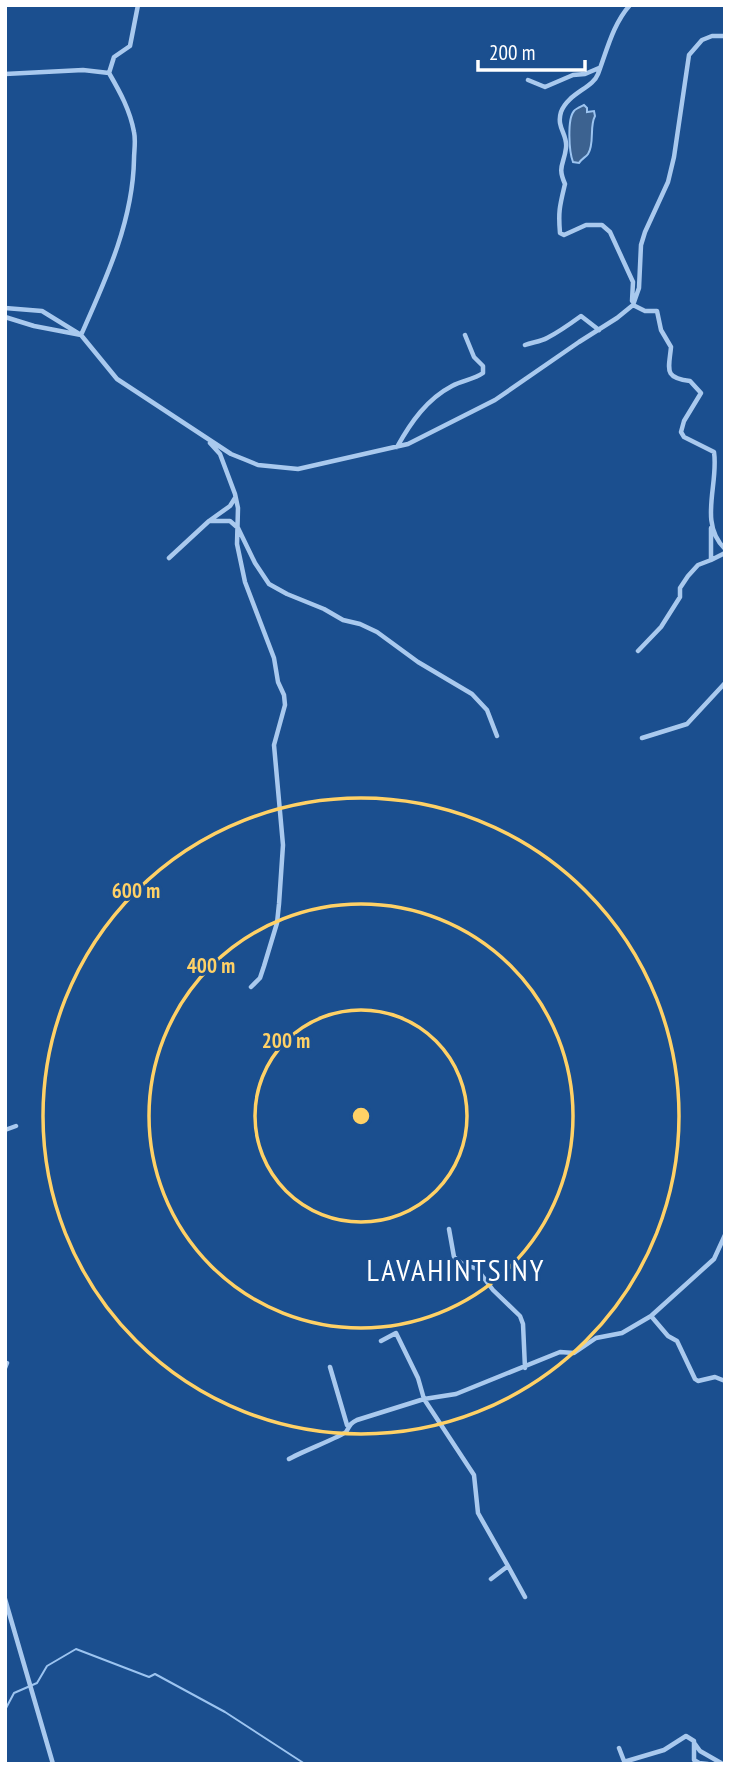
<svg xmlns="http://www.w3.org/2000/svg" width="730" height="1769" font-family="'PT Sans Narrow',sans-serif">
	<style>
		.water { fill: #3c6290; stroke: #9cc4f0; stroke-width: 2 }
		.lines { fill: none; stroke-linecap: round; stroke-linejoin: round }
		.stream { stroke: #9cc4f0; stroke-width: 2 }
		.minor { stroke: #a9c9ee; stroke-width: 4.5 }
		.ring { fill: none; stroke: #ffd166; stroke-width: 3.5 }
		.labels { text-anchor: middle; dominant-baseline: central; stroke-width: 6; stroke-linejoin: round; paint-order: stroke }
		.quarter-label { font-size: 30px; letter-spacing: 2px; fill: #fff; stroke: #1b4f8f }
		.centre { fill: #ffd166; stroke: #1b4f8f; stroke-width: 3.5 }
		.ring-label { font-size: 21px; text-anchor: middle; font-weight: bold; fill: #ffd166; stroke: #1b4f8f; stroke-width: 6; stroke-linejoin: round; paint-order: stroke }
	</style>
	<rect width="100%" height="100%" fill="#1b4f8f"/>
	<path class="water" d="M584,105L587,108V112L594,111L595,116C589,127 595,143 588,154C586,157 581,159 579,163L573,162C569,152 567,119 574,111C575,109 582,106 584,105Z"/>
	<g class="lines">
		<path class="stream" d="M5,1710L14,1693L37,1683L47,1666L76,1649L149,1677L155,1674L225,1712L305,1764"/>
		<path class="minor" d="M630,5C613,24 607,50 598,74C593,88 568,93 561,112C556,128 568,134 566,148C564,165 557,166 565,184C560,205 558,211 560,233L564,235L586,225H602L610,232L633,282L632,301
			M109,73L114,57L130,46L138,5
			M5,74L83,70L109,73C120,92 130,110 134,132C136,141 134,151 134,159C133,221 106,279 81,335L42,311L5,308
			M528,80L545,87L573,75L585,74L599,68
			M633,305L645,311H657L661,330L671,347C669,369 663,378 690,381L701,393L684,421L681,432L684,437L714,452C719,484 698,523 725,549
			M5,317L34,326L81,335L117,379L231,454L246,460L258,465L298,469L408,444L495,400L579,342L617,318L633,305L639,288L641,245L645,232L668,182L674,157L689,55L702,40L712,36H725
			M525,345C532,342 540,342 547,338C559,332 570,324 581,316L599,330
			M210,443L220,454L235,494L238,508L237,544L245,582L274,658L278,682L284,695L285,705L274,745L283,845L279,904L277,923L264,966L260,978L251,987
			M397,447C411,422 427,399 452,386C463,380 473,380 483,373V366L474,357L465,335
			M209,521H230L238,528L255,563L269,584L287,594L324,609L343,620L360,624L377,632L418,662L472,694L487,710L497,736
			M169,558L209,521L230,506L235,498
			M711,560L725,553
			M638,651L661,627L680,597V588L688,576L698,565L711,560V528
			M642,738L687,724L725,683
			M5,1130L16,1126
			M449,1229L454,1257L461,1263L477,1269L493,1290L520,1316L523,1324L525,1368
			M651,1316L714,1259L725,1235
			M381,1341L396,1333L418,1378L424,1399L474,1475L478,1513L508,1566L491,1579
			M330,1367L347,1425
			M5,1368L7,1363
			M289,1459C299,1453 342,1436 346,1432C350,1426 349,1424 357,1420L424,1399L456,1394L560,1352L574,1353L596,1338L622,1333L651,1316L668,1336L677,1341L695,1379L698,1381L715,1377L725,1381
			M508,1566L525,1597
			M5,1599L53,1764
			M695,1744L700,1751L721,1763
			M619,1748L624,1761H627L664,1750L686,1736L694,1741V1760L699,1763L708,1764"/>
	</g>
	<g class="ring">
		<circle cx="361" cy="1116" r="106"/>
		<circle cx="361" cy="1116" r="212"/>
		<circle cx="361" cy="1116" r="318"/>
	</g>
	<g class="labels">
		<g class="quarter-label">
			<text x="456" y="1269">LAVAHINTSINY</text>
		</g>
	</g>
	<circle cx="361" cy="1116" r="10" class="centre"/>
	<g class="ring-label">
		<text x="136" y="898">600 m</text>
		<text x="211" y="973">400 m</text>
		<text x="286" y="1048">200 m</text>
	</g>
	<rect width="730" height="1769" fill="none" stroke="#ffffff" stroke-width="14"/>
	<path d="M478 60v10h107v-10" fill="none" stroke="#ffffff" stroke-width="3.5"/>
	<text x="489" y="60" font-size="21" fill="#ffffff" stroke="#1b4f8f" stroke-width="5" paint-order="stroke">200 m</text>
</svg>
